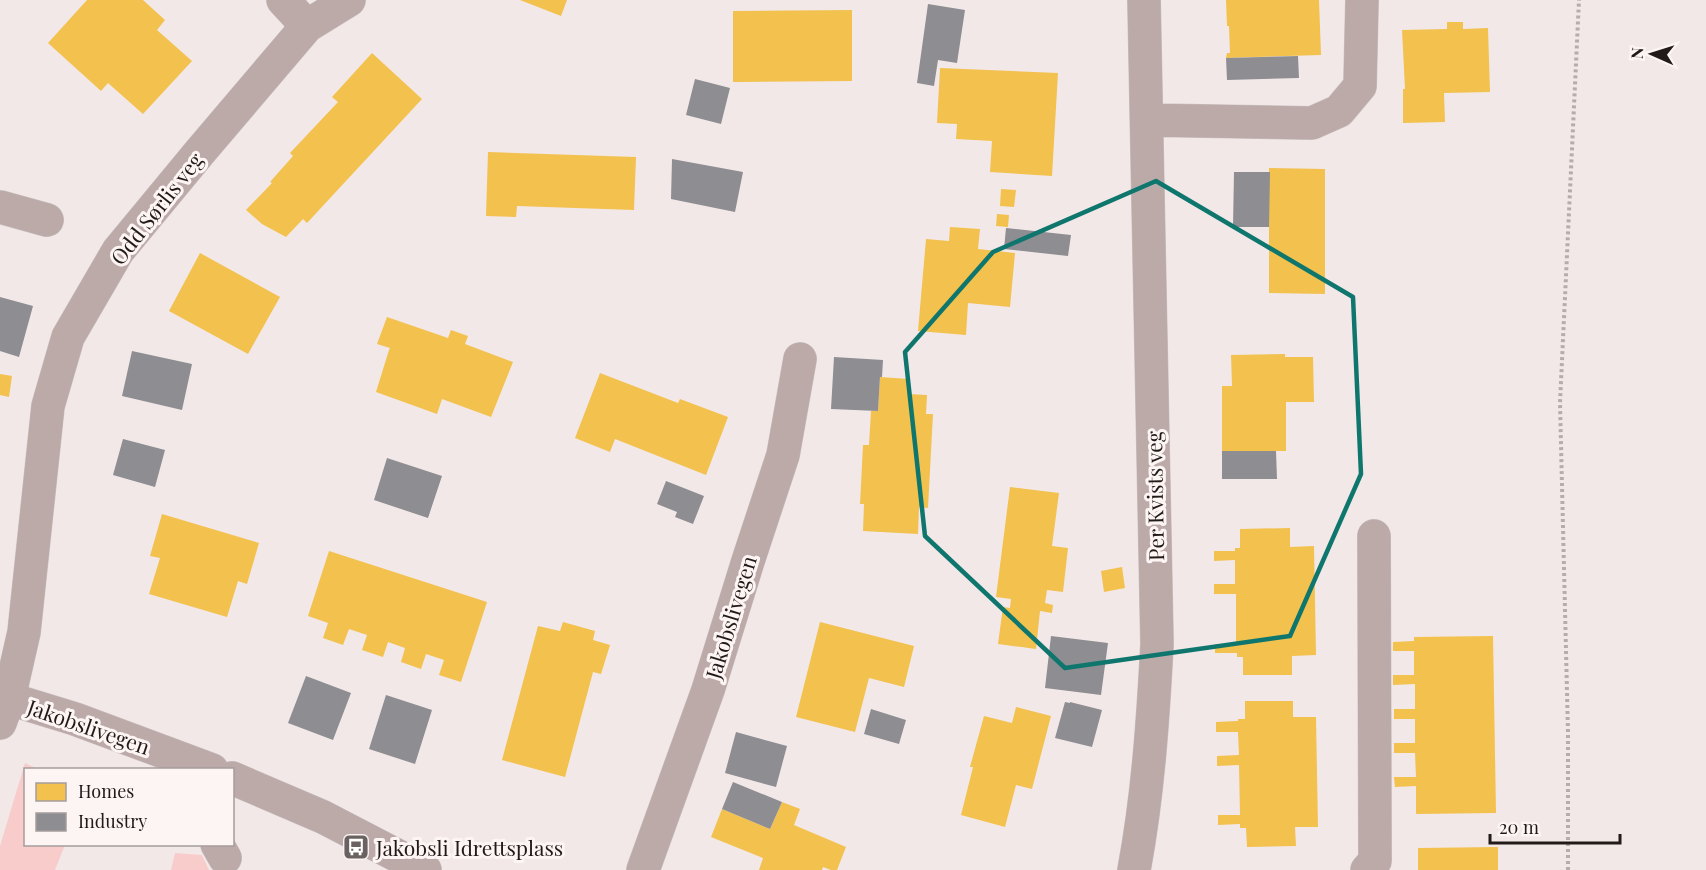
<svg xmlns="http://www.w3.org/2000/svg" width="1706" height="870" font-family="'Playfair Display',serif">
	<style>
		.green { fill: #f8cccb }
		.homes { fill: #f2c14e }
		.industry { fill: #8d8d92 }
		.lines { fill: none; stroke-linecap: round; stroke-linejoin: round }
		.minor-casing { stroke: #ccc4c4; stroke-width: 34 }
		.path { stroke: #b8abab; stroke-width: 4; stroke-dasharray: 3 3; stroke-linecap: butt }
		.minor { stroke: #bcaaa9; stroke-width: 33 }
		.marked { fill: none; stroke: #0f766e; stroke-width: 4.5; stroke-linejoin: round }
		.labels { text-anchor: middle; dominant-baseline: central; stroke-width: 6; stroke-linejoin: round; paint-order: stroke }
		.street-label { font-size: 21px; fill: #211a19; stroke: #fdf5f4 }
		.poi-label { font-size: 21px; fill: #211a19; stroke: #fdf5f4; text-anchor: start }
	</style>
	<rect width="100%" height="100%" fill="#f3e8e8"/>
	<path class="green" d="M25,763L37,769L26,770V844L65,845L55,870H0V846Z
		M175,853L202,855L209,870H171Z"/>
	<path class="homes" d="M87,0H143L165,20L157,30L192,61L143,114L108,83L101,91L48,43Z
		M520,0H567L561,16Z
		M1226,0H1319L1321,55L1226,58L1227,53H1230L1229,26H1227Z
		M852,10V81L733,82V11Z
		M1447,22H1463V29L1488,28L1490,92L1444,93L1445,122L1403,123V89H1405L1402,30L1447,29Z
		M372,53L422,99L307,223L303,219L286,237L262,224L246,210L272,183L270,182L293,156L290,153L338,102L332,97Z
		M940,68L1058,73L1052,176L990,172L992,141L956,139L957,124L937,123Z
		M488,152L636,157L634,210L517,206L516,217L486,216Z
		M1269,168L1325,169V294L1269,293Z
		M1001,189L1016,190L1014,207L1000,206Z
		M997,214L1009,215L1008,227L996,226Z
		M950,227L980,229L978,249L1015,253L1010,307L968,303L966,335L918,331L926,239L949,241Z
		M200,253L280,297L248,354L169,311Z
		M387,317L448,338L451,330L468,336L465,344L513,362L491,417L442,399L437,414L376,392L389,350L390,348L377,344Z
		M1285,354V357H1313L1314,402H1286V451H1222V386H1232L1231,355Z
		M600,373L678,403L680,399L728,417L706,475L615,439L610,452L575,438Z
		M0,374L12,376L9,397L0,395Z
		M880,377L909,379L908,394L927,395L926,414H933L928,508L919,507L918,534L863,531L864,504H860L863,445H869L871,411H878Z
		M1010,487L1059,493L1052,546L1068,548L1063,592L1047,590L1045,603L1053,605L1052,613L1040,611L1036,649L998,644L1003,607L1010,608L1011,599L996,597Z
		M162,514L259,543L247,584L238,581L227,617L149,594L160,558L150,556Z
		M1290,528V547L1314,546L1316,655L1292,656V675H1243V657H1237V653H1215V644H1236V594H1214V584H1235V560L1214,561V551H1235V548H1240V529Z
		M329,551L487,602L461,682L439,675L444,660L426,654L421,669L401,662L405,648L388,642L383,657L362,650L367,635L349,629L343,645L323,638L328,623L308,616Z
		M1122,567L1125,588L1104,592L1101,571Z
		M563,622L595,631L593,640L610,645L601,674L593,672L565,777L502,760L538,626L560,631Z
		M820,622L914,646L904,687L869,678L855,732L796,717Z
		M1493,636L1496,813L1416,814V786L1395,787L1394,777H1416L1415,753H1394V743H1415V719H1394V709H1415V684L1393,685V675H1414V651H1393V642L1414,641V637Z
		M1245,701H1293V717H1316L1318,827H1295L1296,846L1247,847L1246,828H1240V824L1218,825V815H1240L1239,765L1217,766V756L1239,755L1238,732H1216V722L1238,721V719H1245Z
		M1016,707L1051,716L1032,789L1016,785L1005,827L961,815L973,767H970L984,716L1012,723Z
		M782,802L800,809L794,825L846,847L837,870H831L823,867L822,870H759L763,858L711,837L722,809L770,829Z
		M1498,847V870H1418V848Z"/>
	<path class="industry" d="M928,4L965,10L957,63L938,60L934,86L917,83Z
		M1298,56L1299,78L1227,80L1226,58Z
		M695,79L730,88L721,124L686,115Z
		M672,159L743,172L735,212L671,199Z
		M1234,172H1270L1269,227H1233Z
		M1006,228L1071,235L1068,256L1004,249Z
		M0,297L33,306L19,357L0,351Z
		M132,351L192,364L182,410L122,396Z
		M834,357L883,360L882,377H880L878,411L831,409Z
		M123,439L165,450L155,487L113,475Z
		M1222,451H1276L1277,479H1222Z
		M387,458L442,476L428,518L374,500Z
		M666,481L704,496L693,524L675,517L677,512L657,504Z
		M1051,636L1108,643L1101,695L1045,688Z
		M306,676L351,693L333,740L288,723Z
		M386,695L432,710L415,764L369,749Z
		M1065,702L1070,703V702L1102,710L1092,747L1055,738Z
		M871,709L906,720L899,744L864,734Z
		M736,732L787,746L776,787L725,773Z
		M733,782L782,802L770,829L722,809Z"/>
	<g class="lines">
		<defs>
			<path id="minor" d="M283,0L307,26
				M1147,120L1312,123L1339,111L1360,86L1362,0
				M0,207L47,220
				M0,696L75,719L212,770
				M0,723L9,698L24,632L48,406L68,337L118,251L199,153L307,26L349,0
				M232,778L323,817L425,870
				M217,844L225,858
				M643,870L708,690L748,561L783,455L800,359
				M1134,870C1148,795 1153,720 1157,644L1144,0
				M1367,870L1375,861L1374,536"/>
		</defs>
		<use href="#minor" class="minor-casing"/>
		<path class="path" d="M1568,870V733L1560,403L1579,0"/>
		<use href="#minor" class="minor"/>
	</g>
	<path class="marked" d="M1156,181L1353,297L1361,474L1290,636L1065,668L925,536L905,352L993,252Z"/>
	<defs>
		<symbol id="bus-square" viewBox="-11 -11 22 22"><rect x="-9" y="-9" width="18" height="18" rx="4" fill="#6a6261" stroke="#fdf5f4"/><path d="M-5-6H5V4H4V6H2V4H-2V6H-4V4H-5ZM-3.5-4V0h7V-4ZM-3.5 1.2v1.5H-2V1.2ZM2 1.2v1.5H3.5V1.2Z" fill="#fff"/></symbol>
	</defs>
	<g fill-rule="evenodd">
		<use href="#bus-square" x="341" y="832" width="30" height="30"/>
	</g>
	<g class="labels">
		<g class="street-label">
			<text transform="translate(156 208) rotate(-52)">Odd Sørlis veg</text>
			<text transform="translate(1154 496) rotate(-91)">Per Kvists veg</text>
			<text transform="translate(730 617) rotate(-73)">Jakobslivegen</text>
			<text transform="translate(89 726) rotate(19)">Jakobslivegen</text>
		</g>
		<g class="poi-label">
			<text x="376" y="847">Jakobsli Idrettsplass</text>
		</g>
	</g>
	<rect x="24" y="768" width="210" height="78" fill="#fdf5f4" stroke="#a59d9c" stroke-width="1.5"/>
	<rect x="36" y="783" width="30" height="18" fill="#f2c14e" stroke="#a59d9c" stroke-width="1.5"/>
	<text x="78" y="798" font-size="18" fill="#211a19">Homes</text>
	<rect x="36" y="813" width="30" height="18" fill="#8d8d92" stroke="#a59d9c" stroke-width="1.5"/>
	<text x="78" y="828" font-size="18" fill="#211a19">Industry</text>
	<g transform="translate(1652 54) rotate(273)" stroke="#fdf5f4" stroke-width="4.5" paint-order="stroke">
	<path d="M0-4.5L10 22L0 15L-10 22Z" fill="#211a19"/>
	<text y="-9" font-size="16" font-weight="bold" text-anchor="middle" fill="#211a19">N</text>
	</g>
	<path d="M1490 834v9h130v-9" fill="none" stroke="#211a19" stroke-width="3"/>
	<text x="1499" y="834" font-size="18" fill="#211a19" stroke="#fdf5f4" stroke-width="4.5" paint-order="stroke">20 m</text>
</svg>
